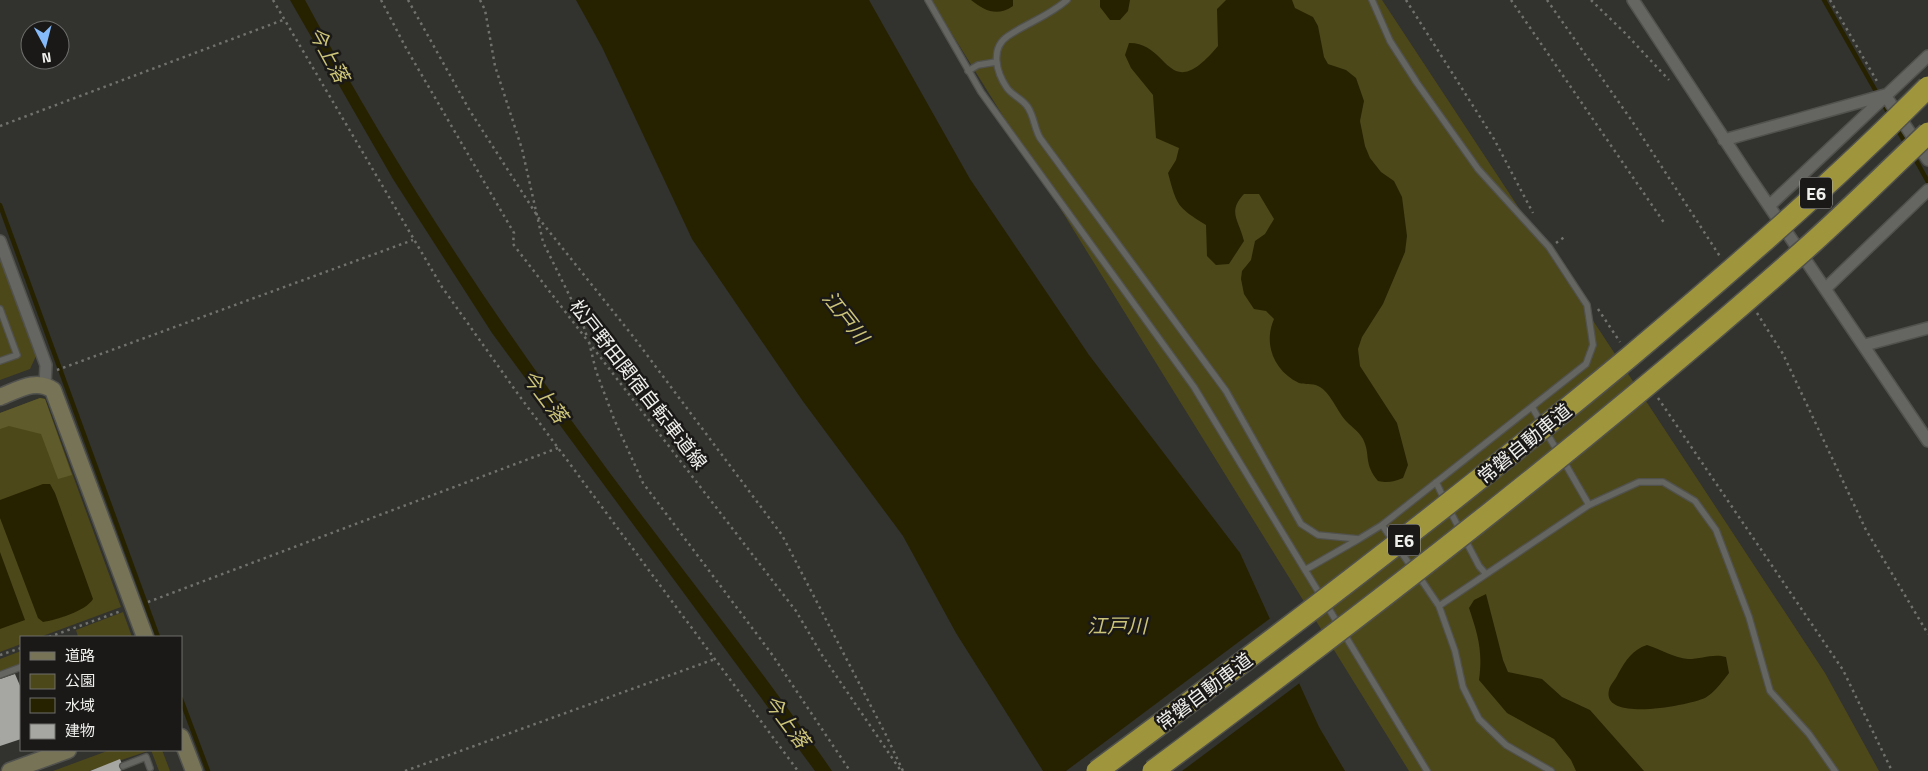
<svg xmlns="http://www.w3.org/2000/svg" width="1928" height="771" font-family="'Titillium Web','Noto Sans JP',sans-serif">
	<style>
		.green { fill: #4d4819 }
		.forest { fill: #605b2b }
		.water { fill: #262200 }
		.pier { fill: #32322e }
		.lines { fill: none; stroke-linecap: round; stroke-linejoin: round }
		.stream { stroke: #262200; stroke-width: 4.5 }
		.building { fill: #a6a6a2 }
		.lane-casing { stroke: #51514e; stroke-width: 8 }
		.street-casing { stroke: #51514e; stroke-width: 14 }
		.secondary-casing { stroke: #51514e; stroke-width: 19 }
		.path { stroke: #71716e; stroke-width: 2.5; stroke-dasharray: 2.5 4; stroke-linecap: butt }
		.lane { stroke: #656561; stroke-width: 5.5 }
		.street { stroke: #656561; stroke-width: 11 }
		.secondary { stroke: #767356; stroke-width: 16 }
		.highway-bridge-casing { stroke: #51514e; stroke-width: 24; stroke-linecap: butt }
		.highway-bridge { stroke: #9e953d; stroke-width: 21 }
		.labels { text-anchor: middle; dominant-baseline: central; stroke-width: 5; stroke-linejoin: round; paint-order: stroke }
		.shield { fill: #1a1918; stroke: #afafac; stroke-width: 1 }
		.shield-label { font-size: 18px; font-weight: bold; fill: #efefec }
		.street-label { font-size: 19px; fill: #efefec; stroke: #1a1918 }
		.water-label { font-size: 20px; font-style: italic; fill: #ccc478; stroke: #1a1918 }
	</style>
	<rect width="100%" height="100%" fill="#32322e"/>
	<path class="green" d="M931,0H1382L1825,673L1879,771H1409Z
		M0,257L36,356L30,369L0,380Z
		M40,398L45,399L121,607L40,637H21V644L0,652V413Z
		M123,612L132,637H78L76,630Z
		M21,651V664L0,672V659Z
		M110,750H162L170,771H159L151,750L89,771H53Z"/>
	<path class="forest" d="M40,398L45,399L72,475L58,479L41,434L9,426L0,429V413Z"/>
	<path class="water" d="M290,0H305C387,154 482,299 585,439C666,551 754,657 832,771H815L492,333L393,179Z
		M576,0H869L970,179L1089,355L1240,553L1319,727L1345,771H1043L956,633L903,536L802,400L692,239L602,47Z
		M971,0H1013V6C997,17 985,11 971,0Z
		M1100,0H1130L1128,11L1120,20H1110L1100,7Z
		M1226,0H1292L1295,8L1313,17L1318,26L1324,57L1328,64L1346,70L1356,78L1364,101L1360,121L1365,146L1370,158L1381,172L1394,181L1402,197L1407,236L1405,252L1383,304L1362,337L1358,349L1360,366L1397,423L1408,465L1403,478C1393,482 1388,483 1378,481C1363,463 1371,455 1363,439C1359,432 1352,427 1347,422C1337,412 1331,392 1318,386C1312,383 1305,385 1299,383C1274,371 1263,344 1274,319L1266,311L1254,309L1244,294L1241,279L1242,271L1251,260L1255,241L1265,234L1274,219L1259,194H1244C1227,212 1239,220 1244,241L1229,264L1216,265L1207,256L1206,225C1177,207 1177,206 1168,173L1176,160L1179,148L1156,138L1153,95L1131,68L1125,55L1129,43C1170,42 1167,107 1218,46L1217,9Z
		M43,484H50L55,493L93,599C86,611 56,620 43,622L38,618L0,518V500Z
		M0,552L25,620L0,629Z
		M1486,594L1503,660L1508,672L1542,679L1562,697L1590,710L1644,771H1576L1571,760L1554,739L1507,713L1479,680C1483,651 1478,635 1469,608L1474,600Z
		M1647,645C1660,649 1675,658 1688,659C1702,659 1713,653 1726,657L1729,673C1722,682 1714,693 1705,698C1690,705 1601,723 1609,690C1610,685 1616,679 1618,674C1626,660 1632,650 1647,645Z"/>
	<path class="pier" d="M1272,617L1301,682L1182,771H1066Z"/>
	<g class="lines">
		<path class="stream" d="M1824,0L1890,116
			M1896,127L1906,144
			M1913,155L1928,182
			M0,205L158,637
			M181,699L208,771"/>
	</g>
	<path class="building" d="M15,674L21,688V739L0,746V679Z
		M120,759L124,769L120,771H90Z"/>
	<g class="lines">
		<defs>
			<path id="lane" d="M928,0L981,92L1194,387L1305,570
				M1067,0C1049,16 1027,23 1008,36C990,48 996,72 1007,88C1012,95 1022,99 1027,106C1034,115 1034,128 1040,138L1226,391L1301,524L1318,535L1359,539L1382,525L1586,364L1593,345L1587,305L1549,247L1478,169L1417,83L1390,41L1372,0
				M968,71L978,65L996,62
				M0,309L17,355L0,361
				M1532,407L1542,424
				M1546,432L1558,452
				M1563,460L1589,505
				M1436,482L1445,501
				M1449,509L1479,566L1486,574
				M1382,525L1393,541
				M1399,549L1412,568
				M1418,575L1439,606L1455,651L1463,687L1479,719L1506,745L1551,771
				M1321,596L1305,570L1359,539
				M1326,604L1427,771
				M1439,606L1589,505L1639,482H1663L1695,501L1716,530L1749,617L1770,691L1809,734L1835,771
				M0,675L21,667
				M123,766L146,757L150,768"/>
			<path id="street" d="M1633,0L1746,172L1928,441
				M1724,140L1885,95L1928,160
				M1769,206L1928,56
				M0,241L46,365L45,385
				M1826,288L1928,190
				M1865,345L1928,328"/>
			<path id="secondary" d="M0,397C18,390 36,378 53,390L145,637
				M181,737L194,771
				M10,771L68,750"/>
		</defs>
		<use href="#lane" class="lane-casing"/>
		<use href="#street" class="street-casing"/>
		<use href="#secondary" class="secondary-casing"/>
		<path class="path" d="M273,0L442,287L518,394L798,771
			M381,0L406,48L514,233L513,244L796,611L822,655L901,771
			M408,0L470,111L540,220L632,335L782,535L886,735L903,771
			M480,0L485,10L495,66L522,149L543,242L582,321L587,337
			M1406,0L1494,139L1533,213
			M1511,0L1665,224
			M1547,0L1632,121L1721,258
			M1591,0L1626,34L1669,80
			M1830,0L1878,83
			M0,126L283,20
			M1556,243L1566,236
			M1598,309L1620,342
			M1757,313L1783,354L1866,530L1928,634
			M589,342L596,371L614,419L643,483L771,653L850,771
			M57,370L413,240
			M1658,398L1843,670L1892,771
			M148,602L558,448
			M49,637L121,611
			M0,655L21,648
			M405,771L715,659"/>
		<use href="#lane" class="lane"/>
		<use href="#street" class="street"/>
		<use href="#secondary" class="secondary"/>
		<defs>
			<path id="highway-bridge" d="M1097,771C1277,638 1455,502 1627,359C1730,272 1833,183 1928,87
				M1153,771C1379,603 1601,431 1811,244C1851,208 1889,170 1928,133"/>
		</defs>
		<use href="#highway-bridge" class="highway-bridge-casing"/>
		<use href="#highway-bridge" class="highway-bridge"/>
	</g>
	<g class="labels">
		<g class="shield">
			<rect x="1800" y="177.5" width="32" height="31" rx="4"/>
			<rect x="1388" y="524.5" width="32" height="31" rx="4"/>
		</g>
		<g class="shield-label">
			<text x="1816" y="193">E6</text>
			<text x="1404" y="540">E6</text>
		</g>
		<g class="street-label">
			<text transform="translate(639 384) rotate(52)">松戸野田関宿自転車道線</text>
			<text transform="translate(1524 443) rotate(-39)">常磐自動車道</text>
			<text transform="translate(1204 691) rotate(-37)">常磐自動車道</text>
		</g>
		<g class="water-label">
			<text transform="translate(329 54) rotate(61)">今上落</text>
			<text transform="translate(846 317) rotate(52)">江戸川</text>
			<text transform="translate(545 396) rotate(53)">今上落</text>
			<text x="1117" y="625">江戸川</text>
			<text transform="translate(787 721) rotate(53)">今上落</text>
		</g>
	</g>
	<rect x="20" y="636" width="162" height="115" fill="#1a1918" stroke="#6f6f6d"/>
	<rect x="30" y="652" width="25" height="8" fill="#767356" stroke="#6f6f6d"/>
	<text x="65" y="661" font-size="15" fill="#efefec">道路</text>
	<rect x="30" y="674" width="25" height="15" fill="#4d4819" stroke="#6f6f6d"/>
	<text x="65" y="686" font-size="15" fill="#efefec">公園</text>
	<rect x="30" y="698" width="25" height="15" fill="#262200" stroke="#6f6f6d"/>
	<text x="65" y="711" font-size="15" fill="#efefec">水域</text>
	<rect x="30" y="724" width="25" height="15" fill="#a6a6a2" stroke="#6f6f6d"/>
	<text x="65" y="736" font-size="15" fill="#efefec">建物</text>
	<g transform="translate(45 45) rotate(173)"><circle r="24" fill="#1a1918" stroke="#6f6f6d"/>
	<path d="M0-4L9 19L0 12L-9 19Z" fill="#86bbfb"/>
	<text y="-8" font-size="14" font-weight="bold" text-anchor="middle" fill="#efefec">N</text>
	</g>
</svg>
